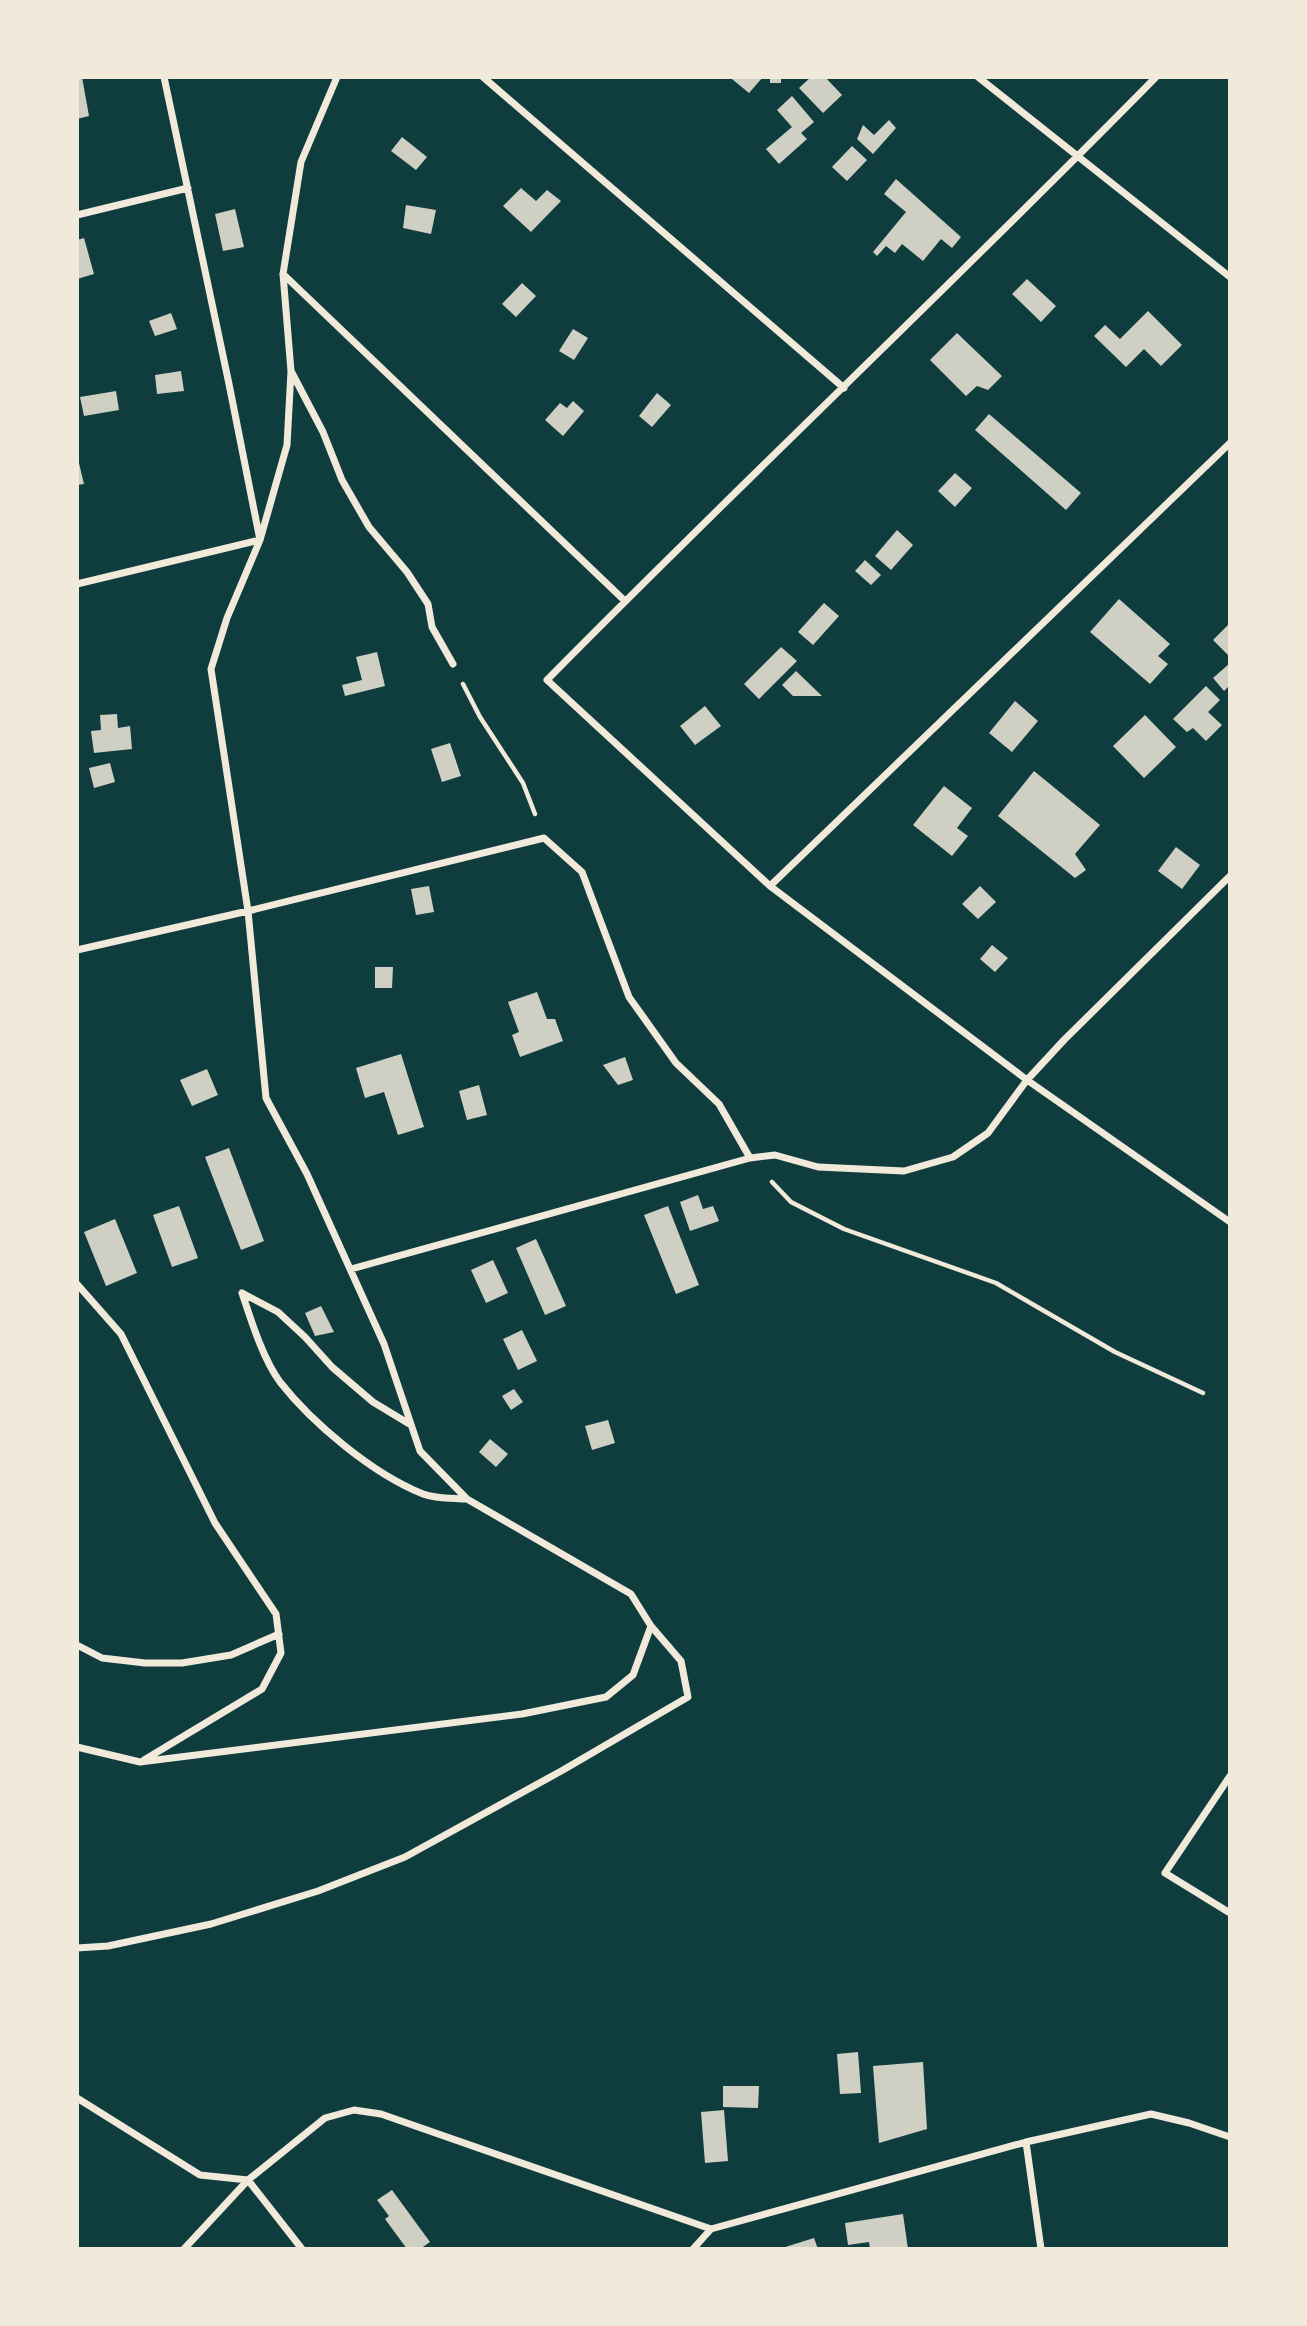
<svg xmlns="http://www.w3.org/2000/svg" width="1307" height="2326" font-family="'PT Sans',sans-serif">
	<style>
		.building { fill: #cfcfc3 }
		.lines { fill: none; stroke-linecap: round; stroke-linejoin: round }
		.path { stroke: #f1e9da; stroke-width: 4.5 }
		.minor { stroke: #f1e9da; stroke-width: 7 }
	</style>
	<rect width="100%" height="100%" fill="#0f3d3e"/>
	<path class="building" d="M77,77H82L89,116L77,119Z
		M734,77H763L749,93L732,79Z
		M770,77H781V83H770Z
		M811,77H825L842,95L823,113L799,88Z
		M792,96L814,122L801,133L807,139L779,164L766,149L792,127L777,110Z
		M889,120L896,128L873,154L857,139L863,125L874,135Z
		M402,137L427,157L416,170L391,151Z
		M852,146L867,160L847,181L832,167Z
		M896,179L961,237L952,248L941,239L923,261L902,244L895,253L886,246L877,256L873,252L906,212L884,194Z
		M521,188L536,201L547,190L561,201L531,232L503,206Z
		M406,205L436,210L431,234L403,228Z
		M235,209L244,247L223,251L215,214Z
		M84,238L94,274L77,279V240Z
		M1027,279L1056,306L1041,322L1012,294Z
		M522,283L536,296L516,317L502,304Z
		M1148,311L1182,345L1161,366L1144,349L1126,367L1094,336L1105,325L1120,339Z
		M171,313L177,329L155,336L149,321Z
		M573,329L588,338L574,360L559,351Z
		M957,333L1002,376L988,390L977,386L966,396L930,360Z
		M181,371L184,391L157,394L155,375Z
		M116,391L119,410L84,416L80,397Z
		M657,393L671,405L652,427L639,416Z
		M573,401L584,411L563,436L545,420L560,403L567,408Z
		M989,414L1081,493L1066,510L975,430Z
		M78,459L84,484L77,485V460Z
		M955,473L972,488L955,507L938,491Z
		M897,530L913,545L891,570L875,556Z
		M865,560L881,575L871,585L855,571Z
		M1119,599L1170,644L1158,656L1168,664L1150,684L1090,632Z
		M824,603L839,616L813,645L798,632Z
		M1230,623V657L1213,640Z
		M781,647L797,661L759,699L744,684Z
		M377,652L385,686L345,696L342,685L362,680L356,657Z
		M1230,663V685L1224,691L1213,678Z
		M796,671L822,696H793L782,685Z
		M1206,686L1220,700L1208,712L1222,725L1206,741L1193,728L1187,732L1173,719Z
		M1015,701L1038,721L1012,752L989,733Z
		M705,706L721,726L695,745L680,726Z
		M117,714L118,728L130,726L132,749L94,753L91,731L101,730L100,715Z
		M1145,715L1176,747L1144,778L1113,746Z
		M450,743L461,776L442,782L431,749Z
		M110,763L115,782L94,788L89,768Z
		M1034,771L1100,825L1075,854L1086,870L1075,878L998,816Z
		M944,786L972,808L957,828L968,836L952,856L913,825Z
		M1176,847L1200,865L1182,889L1158,871Z
		M429,886L434,912L416,915L411,889Z
		M980,886L996,902L978,919L962,904Z
		M992,945L1008,958L995,972L980,959Z
		M375,967H393L392,988H375Z
		M537,992L547,1019H555L563,1041L520,1057L512,1035L519,1032L508,1002Z
		M401,1054L424,1127L398,1135L384,1092L365,1098L356,1068Z
		M625,1057L633,1080L618,1085L603,1065Z
		M207,1069L218,1095L192,1106L180,1080Z
		M479,1085L487,1115L467,1120L459,1091Z
		M229,1148L264,1241L241,1250L205,1157Z
		M698,1195L703,1209L713,1206L719,1221L690,1231L680,1202Z
		M179,1206L198,1258L172,1267L153,1215Z
		M668,1206L699,1285L676,1294L644,1215Z
		M115,1219L137,1273L106,1286L84,1232Z
		M536,1239L566,1306L545,1315L516,1248Z
		M493,1260L508,1293L486,1303L471,1270Z
		M321,1306L334,1332L315,1336L305,1313Z
		M522,1330L537,1361L518,1370L503,1339Z
		M514,1389L523,1402L511,1410L502,1396Z
		M608,1420L615,1443L592,1450L585,1426Z
		M490,1439L508,1454L496,1467L479,1452Z
		M858,2052L861,2093L840,2094L837,2054Z
		M923,2062L927,2129L879,2143L873,2066Z
		M723,2086H759L758,2108L723,2107Z
		M724,2110L728,2161L705,2163L701,2112Z
		M392,2190L430,2242L420,2249H407L385,2219L389,2216L377,2200Z
		M903,2214L908,2249H870L869,2242L848,2245L845,2223Z
		M814,2238L818,2249H782V2248Z"/>
	<g class="lines">
		<path class="path" d="M463,684L480,717L523,783L535,814
			M772,1182L791,1202L844,1229L996,1283L1115,1352L1203,1393"/>
		<path class="minor" d="M483,77L844,388
			M978,77L1230,277
			M1156,77C956,281 748,476 547,680L770,886L1027,1080L1230,1222
			M77,215L188,188
			M283,274L625,601
			M291,371L323,432L342,480L369,527L407,572L428,604L432,627L453,664
			M77,584L260,540L229,384L164,77
			M770,886L1230,443
			M77,950L248,911L544,838L582,872L629,997L676,1063L719,1104L750,1158
			M351,1269L750,1158L775,1155L818,1167L904,1171L953,1157L988,1133L1027,1080L1064,1040L1230,876
			M77,1284L121,1334L215,1523L276,1614L281,1653L262,1689L144,1760
			M242,1293C251,1320 263,1359 280,1382C313,1424 373,1474 423,1494C436,1499 453,1498 466,1499
			M242,1293L278,1312L305,1337L332,1367L373,1402L411,1425
			M77,1645L102,1658L145,1663H182L231,1655L279,1634
			M77,1747L140,1762L522,1714L606,1697L633,1675L651,1626
			M1230,1776L1165,1873L1230,1913
			M77,1948L108,1946L211,1924L318,1891L405,1857L563,1770L688,1697L681,1661L651,1626L631,1594L467,1499L420,1451L384,1344L307,1174L266,1098L248,911L211,669L227,618L260,540L287,445L291,371L283,274L301,162L337,77
			M77,2098L200,2175L248,2180L302,2249
			M1026,2142L1041,2249
			M184,2249L248,2180L325,2118L354,2110L381,2114L711,2229L1026,2142L1151,2114L1189,2123L1230,2137
			M693,2249L711,2229"/>
	</g>
	<rect width="1307" height="2326" fill="none" stroke="#f1e9da" stroke-width="158"/>
</svg>
